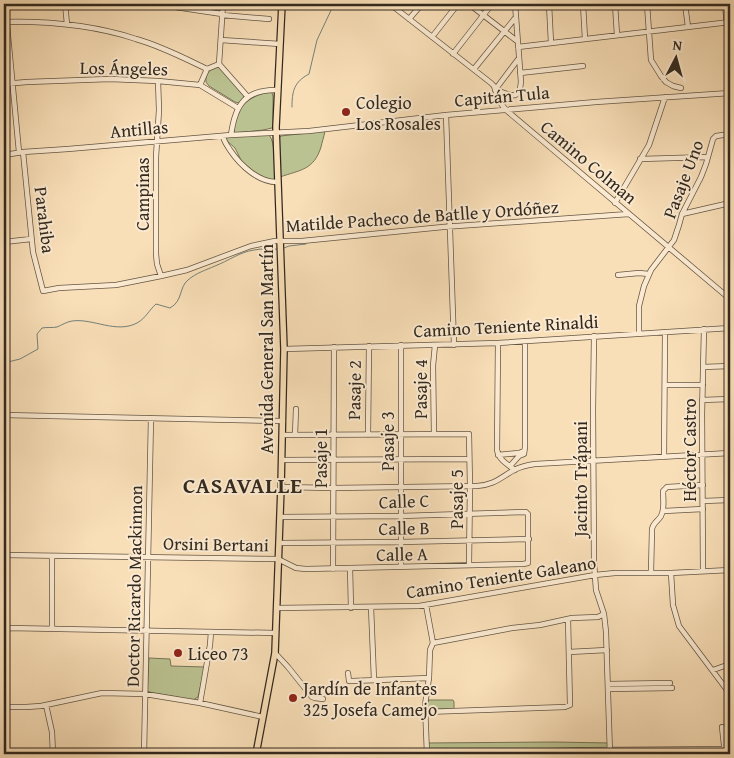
<svg xmlns="http://www.w3.org/2000/svg" width="734" height="758" font-family="'Gentium Book Plus',serif">
	<style>
		.green { fill: #bbc291; stroke: #767658 }
		.lines { fill: none; stroke-linecap: round; stroke-linejoin: round }
		.stream { stroke: #74817a; stroke-width: 1 }
		.minor-casing { stroke: #645644; stroke-width: 6 }
		.major-casing { stroke: #32291e; stroke-width: 8 }
		.minor { stroke: #fbead1; stroke-width: 4.5 }
		.major { stroke: #f9dfb8; stroke-width: 5.5 }
		.poi-dot { fill: #8f2418; stroke: #fbead1; stroke-width: 2 }
		.labels { text-anchor: middle; dominant-baseline: central; stroke-width: 4; stroke-linejoin: round; paint-order: stroke }
		.street-label { font-size: 18px; fill: #32291e; stroke: #fbead1 }
		.poi-label { font-size: 18px; fill: #32291e; stroke: #fbead1; text-anchor: start }
		.district-label { font-size: 22px; font-weight: bold; letter-spacing: 1px; fill: #32291e; stroke: #fbead1 }
	</style>
	<rect width="100%" height="100%" fill="#f9dfb8"/>
	<filter id="stains"><feTurbulence type="fractalNoise" baseFrequency=".004" numOctaves="4"/><feColorMatrix values="0 0 0 0 .2 0 0 0 0 .09 0 0 0 0 .02 0 0 0 .5 -.17"/></filter>
	<radialGradient id="worn" r=".72"><stop offset=".6" stop-color="#630" stop-opacity="0"/><stop offset="1" stop-color="#630" stop-opacity=".3"/></radialGradient>
	<path class="green" d="M216,67L221,68L244,94L243,100L239,103L235,102L209,86L206,82C205,74 209,70 216,67Z
		M270,92L272,93L273,96V126L272,128L263,130L235,133L234,131C234,108 248,96 270,92Z
		M325,131C324,137 322,142 321,147C314,170 300,170 280,177L279,138L281,136Z
		M269,135C276,142 274,168 275,179L274,180H269L247,168L241,160L235,148L227,141L226,138L227,137Z
		M149,658L170,659L171,666L205,667L198,697L193,700L148,692H147Z
		M428,700H453L454,702V709H427Z
		M554,742L610,743V750L427,754L426,743Z"/>
	<g class="lines">
		<path class="stream" d="M292,107C292,91 294,82 309,74L317,40L334,4
			M284,248L289,246L306,244
			M4,363L20,359L38,349L37,334L42,328C47,327 53,328 57,327C62,325 66,322 72,321C93,318 116,334 137,323C146,318 149,310 156,304L170,308C183,301 179,287 188,280C196,273 206,270 215,266C228,261 240,252 254,250C262,248 270,250 278,249"/>
		<defs>
			<path id="minor" d="M5,4L19,152
				M65,4L67,24
				M155,4L222,14
				M390,4L491,83L494,86L499,101L506,110L730,299
				M469,4L504,31L517,41
				M515,4L521,82C519,104 508,93 495,90L519,58
				M549,4L551,43
				M583,4L585,39
				M615,4L617,35
				M647,4L651,60L661,76L666,82L673,86L681,88
				M685,4L688,27
				M725,4L730,60
				M222,15L269,19
				M409,19L422,4
				M4,22C49,21 93,25 136,39C161,46 184,58 207,69
				M432,37L458,4
				M221,40L280,44
				M518,47L730,22
				M453,54L492,4
				M219,64L248,97
				M474,69L516,17
				M520,73L583,66
				M158,81L159,110L156,157V254L157,264L161,276
				M4,84L27,82L110,79L158,81L200,85L238,108
				M200,85L207,69L219,64L223,4
				M446,115L454,345
				M231,135C235,105 245,89 278,90
				M223,136C224,142 227,145 230,150C240,165 259,183 278,182
				M23,152L33,252L43,291L59,288L116,285L161,276L187,270L251,246L275,241H302L443,227L629,214
				M4,155L23,152L68,149L231,135L309,131L446,115L596,102L730,93
				M640,159L708,157
				M615,203L649,145L665,97
				M682,214L730,203
				M4,242L31,239
				M618,275L639,273L649,274
				M639,333V306L644,286L651,270L674,240L679,225L682,214L701,177L706,164L713,139L716,136L730,134
				M594,336L593,410L594,562L596,590L604,614L606,632L610,754
				M498,343L497,450C499,460 507,464 515,470
				M284,349L498,343L730,328
				M703,367L730,366
				M665,385H703
				M702,400L730,399
				M4,415L283,421
				M434,434L433,366L435,345
				M282,435L469,434L470,486L469,565
				M295,435L296,409
				M368,435L369,346
				M498,455L519,453L524,451
				M664,457L665,332
				M282,460L469,459
				M510,466L519,456L524,454L525,447V341
				M281,487L333,488L477,486C494,485 500,478 514,470C520,467 528,465 535,464L730,453
				M703,501L730,500
				M664,511L703,509
				M279,543L401,542L529,539
				M4,555L278,559L296,568L306,569L523,564L528,563V514L526,512L401,516L280,517
				M401,567V345
				M350,568L351,608
				M333,569L334,347
				M703,571L702,414L704,329
				M651,572L652,529C653,523 658,521 661,516C665,509 663,499 663,491L667,487L703,485
				M671,573L673,605L679,626L730,694
				M426,605L433,643L430,650L429,678L425,705L427,754
				M371,607L374,680
				M277,608L419,606L595,575L615,573H671L730,570
				M52,629V556
				M4,632L8,628L276,633
				M433,643L512,628L540,625L572,618L598,617L604,614
				M569,652L607,650
				M275,653L288,667L312,697L315,698L323,699
				M713,670L730,664
				M348,673L349,681H352L429,678
				M608,684L670,683
				M608,689L672,688
				M200,703L210,645L211,632
				M46,705L52,732L53,754
				M4,707H26L41,706L102,693L145,694L200,703L263,717
				M425,712L565,707L570,705L568,619
				M722,727L725,754
				M144,754L151,418
				M443,754L589,750L730,749"/>
			<path id="major" d="M256,754L275,653L281,487L284,349L276,127L282,4"/>
		</defs>
		<use href="#minor" class="minor-casing"/>
		<use href="#major" class="major-casing"/>
		<use href="#minor" class="minor"/>
		<use href="#major" class="major"/>
	</g>
	<g class="poi-dot">
		<circle cx="346" cy="112" r="5"/>
		<circle cx="178" cy="653" r="5"/>
		<circle cx="293" cy="698" r="5"/>
	</g>
	<g class="labels">
		<g class="street-label">
			<text transform="translate(124 68) rotate(1)">Los Ángeles</text>
			<text transform="translate(502 96) rotate(-5)">Capitán Tula</text>
			<text transform="translate(139 129) rotate(-5)">Antillas</text>
			<text transform="translate(589 162) rotate(40)">Camino Colman</text>
			<text transform="translate(683 179) rotate(-69)">Pasaje Uno</text>
			<text transform="translate(142 194) rotate(-90)">Campinas</text>
			<text transform="translate(422 216) rotate(-4)">Matilde Pacheco de Batlle y Ordóñez</text>
			<text transform="translate(45 220) rotate(83)">Parahiba</text>
			<text transform="translate(506 326) rotate(-3)">Camino Teniente Rinaldi</text>
			<text transform="translate(266 349) rotate(-90)">Avenida General San Martín</text>
			<text transform="translate(420 389) rotate(-90)">Pasaje 4</text>
			<text transform="translate(354 390) rotate(-89)">Pasaje 2</text>
			<text transform="translate(387 441) rotate(-90)">Pasaje 3</text>
			<text transform="translate(689 450) rotate(-90)">Héctor Castro</text>
			<text transform="translate(320 458) rotate(-90)">Pasaje 1</text>
			<text transform="translate(580 479) rotate(-90)">Jacinto Trápani</text>
			<text transform="translate(456 499) rotate(-90)">Pasaje 5</text>
			<text transform="translate(404 501) rotate(-2)">Calle C</text>
			<text transform="translate(404 528) rotate(-1)">Calle B</text>
			<text transform="translate(216 544) rotate(1)">Orsini Bertani</text>
			<text transform="translate(402 554) rotate(-1)">Calle A</text>
			<text transform="translate(501 577) rotate(-9)">Camino Teniente Galeano</text>
			<text transform="translate(134 586) rotate(-89)">Doctor Ricardo Mackinnon</text>
		</g>
		<g class="poi-label">
			<text x="356" y="102">Colegio<tspan x="356" dy="21">Los Rosales</tspan></text>
			<text x="188" y="653">Liceo 73</text>
			<text x="303" y="688">Jardín de Infantes<tspan x="303" dy="21">325 Josefa Camejo</tspan></text>
		</g>
		<g class="district-label">
			<text x="243" y="485">CASAVALLE</text>
		</g>
	</g>
	<rect width="734" height="758" fill="none" stroke="#f9dfb8" stroke-width="20"/>
	<rect x="5" y="5" width="724" height="748" fill="none" stroke="#32291e" stroke-width="2.5"/>
	<rect x="10" y="10" width="714" height="738" fill="none" stroke="#32291e"/>
	<g transform="translate(676 58) rotate(6)" stroke="#fbead1" stroke-width="4" paint-order="stroke">
	<path d="M0-4L9 19L0 12L-9 19Z" fill="#32291e"/>
	<text y="-8" font-size="14" font-weight="bold" text-anchor="middle" fill="#32291e">N</text>
	</g>
	<rect width="100%" height="100%" filter="url(#stains)"/>
	<rect width="100%" height="100%" fill="url(#worn)"/>
</svg>
